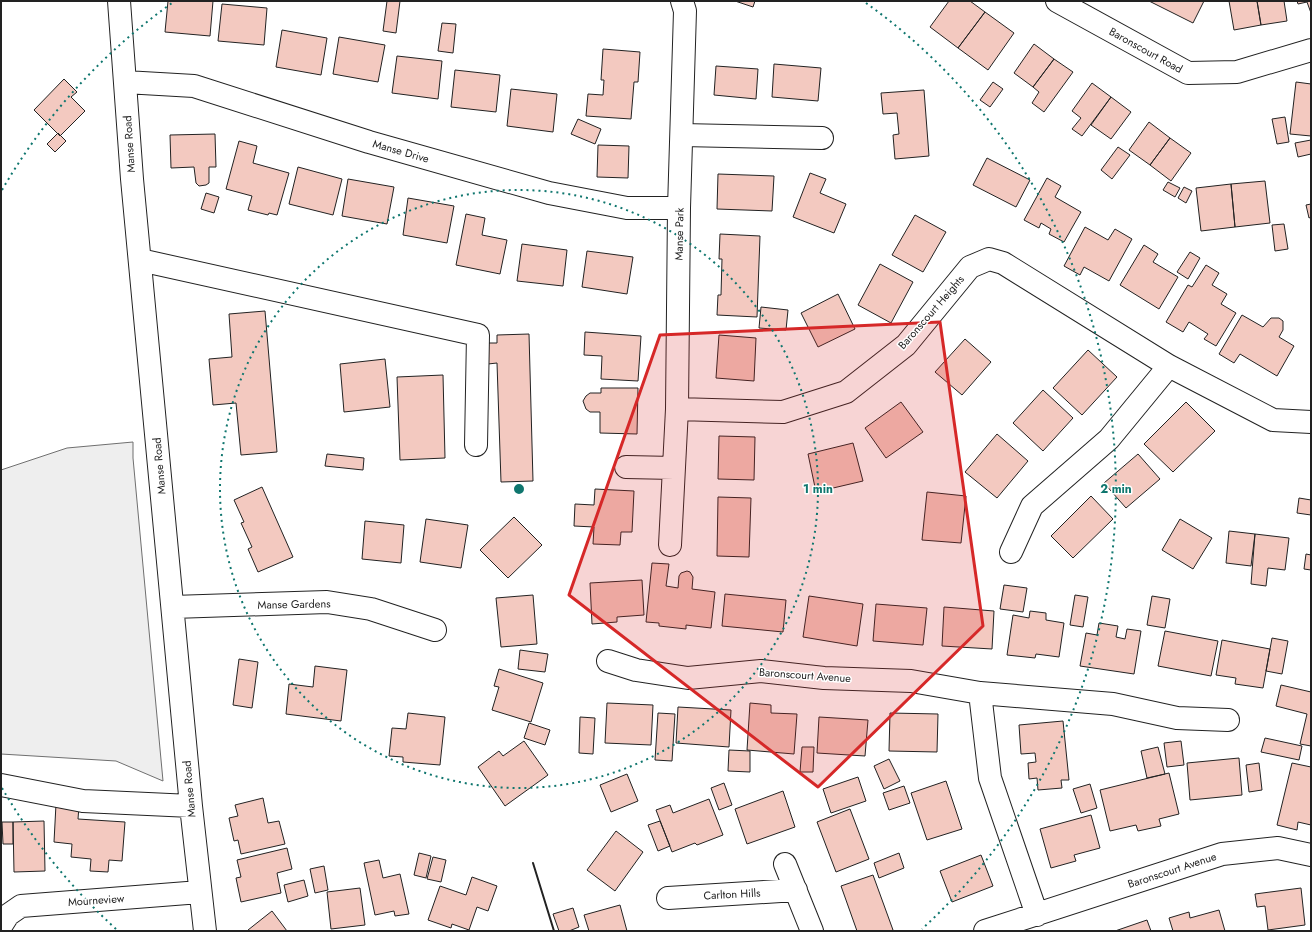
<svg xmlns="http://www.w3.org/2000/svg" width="1312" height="932" font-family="Jost,sans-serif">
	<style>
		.green { fill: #eee; stroke: #6f6f6f }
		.building { fill: #f3c9c0; stroke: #222 }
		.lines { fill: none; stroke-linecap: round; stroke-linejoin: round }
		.minor-casing { stroke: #222; stroke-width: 24 }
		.minor { stroke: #fff; stroke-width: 22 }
		.wall { stroke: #222; stroke-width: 2 }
		.marked { fill: #d62828; fill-opacity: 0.2; stroke: #d62828; stroke-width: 3; stroke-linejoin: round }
		.ring { fill: none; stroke: #0f766e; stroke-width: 2; stroke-dasharray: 2 4 }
		.labels { text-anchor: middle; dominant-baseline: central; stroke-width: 3; stroke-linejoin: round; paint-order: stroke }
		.street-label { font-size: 11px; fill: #222; stroke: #fff }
		.centre { fill: #0f766e; stroke: #fff; stroke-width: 2 }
		.ring-label { font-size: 12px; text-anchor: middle; font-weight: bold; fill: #0f766e; stroke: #fff; stroke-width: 3; stroke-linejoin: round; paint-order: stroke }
	</style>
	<rect width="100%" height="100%" fill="#fff"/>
	<path class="green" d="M133,442V458L163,781L116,761L1,754V470L67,448Z"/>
	<path class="building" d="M168,1H213L210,36L165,32Z
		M387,1H400L396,33L383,31Z
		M735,1H755L753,7Z
		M949,1H970L985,12L958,48L930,27Z
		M1149,1H1204L1193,23Z
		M1229,1H1257L1261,25L1234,30Z
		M1257,1H1284L1287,21L1261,25Z
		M1297,1H1311V13L1307,2L1298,4Z
		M222,4L267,8L264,45L218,41Z
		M985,12L1014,33L988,70L958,48Z
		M442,23L456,24L453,53L438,51Z
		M282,30L327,38L321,75L276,67Z
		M339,37L385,45L378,82L333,74Z
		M1034,44L1054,59L1033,87L1014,73Z
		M603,49L640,52L638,82H634L631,119L586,116L588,94L603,95L604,80H601Z
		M397,56L442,61L438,99L392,93Z
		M1054,59L1073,72L1044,112L1032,103L1039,92L1033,87Z
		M774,64L821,68L818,101L772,97Z
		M716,66L758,69L756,99L714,95Z
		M455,70L500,75L496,112L451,107Z
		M64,79L77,92L71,97L85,111L60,136L34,110Z
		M993,82L1003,89L990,107L980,100Z
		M1296,82L1311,84V136L1290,134Z
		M1092,83L1111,97L1082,136L1072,129L1081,118L1072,111Z
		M511,89L557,94L553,132L507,126Z
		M924,90L929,156L895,159L893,135L899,134L897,113L883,114L881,93Z
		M1111,97L1131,112L1111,139L1091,125Z
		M1285,117L1289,142L1277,144L1272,119Z
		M578,119L601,129L595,144L571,134Z
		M1149,122L1170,138L1150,165L1129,150Z
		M58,133L66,141L55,152L47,144Z
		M215,134L216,167H209V183L206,185L199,186L196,183L194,167L171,168L170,135Z
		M1170,138L1191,153L1171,181L1150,165Z
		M1311,140V154L1298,157L1295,143Z
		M239,141L257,146L253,163L289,173L277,215L269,213L268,215L248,210L252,196L226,189Z
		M598,145L629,146L628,178L597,177Z
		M1118,147L1130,155L1112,179L1101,170Z
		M987,158L1030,180L1016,207L973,185Z
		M298,167L342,179L333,215L289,204Z
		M810,173L826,179L820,193L846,204L834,233L793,217Z
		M718,174L774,176L772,211L717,209Z
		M1047,178L1061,186L1055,197L1081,212L1064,242L1049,234L1051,229L1041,223L1039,228L1024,220Z
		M348,179L394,187L387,224L342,216Z
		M1265,181L1270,223L1235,227L1231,184Z
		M1168,182L1180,188L1175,197L1163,190Z
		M1231,184L1235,227L1201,231L1196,188Z
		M1184,187L1192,191L1186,203L1178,198Z
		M206,193L219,197L214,213L201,209Z
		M408,198L454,206L447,243L403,235Z
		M1311,204V217L1309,218L1306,205Z
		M466,214L485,218L482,235L507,240L500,274L456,265Z
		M915,215L946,232L923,272L892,255Z
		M1284,224L1288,249L1275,251L1272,225Z
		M1085,227L1108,240L1115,229L1132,239L1109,281L1084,267L1080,275L1064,266Z
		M720,234L760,236L757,317L717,315L718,295H721L722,259H719Z
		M522,244L567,250L563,286L517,281Z
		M1144,245L1158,254L1153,262L1178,277L1159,309L1120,285Z
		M587,251L633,257L627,294L582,287Z
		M1190,252L1200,258L1188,279L1177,272Z
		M880,264L913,282L891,323L858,305Z
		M1206,265L1219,273L1212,285L1227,294L1221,304L1236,313L1216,346L1204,339L1208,334L1189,322L1183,332L1166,322L1188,285L1192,287Z
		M838,294L855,329L818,347L801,313Z
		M761,307L788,310L786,330L759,328Z
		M265,311L277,452L241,455L236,403L213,405L209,359L232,357L229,314Z
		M1242,315L1263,327L1271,318H1279L1283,321V330L1279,337L1294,346L1277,376L1240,354L1234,363L1219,354Z
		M585,332L641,336L638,381L601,379L602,356L584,355Z
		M529,334L533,481L501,482L497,363L488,364L487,343H497V335Z
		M719,335L756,338L754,381L716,378Z
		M965,339L991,362L962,395L935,372Z
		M1088,350L1117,377L1082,415L1053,388Z
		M385,359L390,407L344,412L340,364Z
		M443,375L445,458L400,460L397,377Z
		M601,388H638L637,434L600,433V412H590L586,409L583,401L586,396L590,393H601Z
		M1043,390L1073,418L1043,451L1013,423Z
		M901,402L923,432L886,458L865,428Z
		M1186,402L1215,431L1173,472L1144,444Z
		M997,434L1028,461L997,498L965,472Z
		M719,436L755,437L754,480L718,479Z
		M853,443L863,481L816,492L808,454Z
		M327,454L364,458L363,470L325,466Z
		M1138,454L1160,479L1126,508L1104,483Z
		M262,487L293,557L258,572L248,549L252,547L241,523L244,522L234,500Z
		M595,489L634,491L632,532H621L620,545L593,544L594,527L574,526L575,504L594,505Z
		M927,492L966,496L961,543L922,540Z
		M1091,496L1113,519L1073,558L1051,536Z
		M718,497L751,498L749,557L717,556Z
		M1299,498L1311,500V515L1297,513Z
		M514,517L542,545L508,578L480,550Z
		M426,519L468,525L461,568L420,562Z
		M1180,519L1212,538L1193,569L1162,550Z
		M365,521L404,525L401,563L362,559Z
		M1229,531L1255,534L1251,566L1226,563Z
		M1255,534L1289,538L1285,570L1268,568L1266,586L1251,584Z
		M1306,554L1311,555V570L1304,569Z
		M652,563L669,564L666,586L678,588L679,576L681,573L687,571L690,572L693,577L692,589L715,592L711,628L686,625V629L659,626V623L646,622Z
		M642,580L644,615L617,617V622L592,624L590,583Z
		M1004,585L1027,588L1023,612L1000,609Z
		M725,594L786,600L783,632L722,626Z
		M533,595L537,644L501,647L496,598Z
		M1075,595L1088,597L1083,627L1070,625Z
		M809,596L863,604L857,646L803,637Z
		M1152,596L1170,599L1165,628L1147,625Z
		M876,604L927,608L923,645L873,641Z
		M944,607L994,611L992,649L942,646Z
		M1030,611L1046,613V620L1064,623L1059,657L1036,654L1035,658L1007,655L1013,615L1029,618Z
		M1099,623L1118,626L1116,637L1125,639L1127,629L1141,631L1134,674L1080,666L1086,633L1097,635Z
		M1165,631L1218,641L1211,676L1158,666Z
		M1272,638L1288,641L1282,674L1266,671Z
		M1222,640L1270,649L1263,688L1235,684L1236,678L1216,675Z
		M520,650L548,654L545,672L518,669Z
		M239,659L258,662L252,708L233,705Z
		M315,666L347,670L341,721L286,714L289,684L313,687Z
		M499,669L543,683L531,722L492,710L499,687L494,686Z
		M1281,685L1311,692V746L1300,744L1307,714L1276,706Z
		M607,703L653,705L651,745L605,743Z
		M750,703L771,705V713L797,714L794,754L747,750Z
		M678,707L731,710L729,747L676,743Z
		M408,713L445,717L440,765L403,762V757L389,756L392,728L406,729Z
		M658,713L675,714L672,761L655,760Z
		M890,713L938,714L937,752L889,751Z
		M580,717L595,718L593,754L579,753Z
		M819,717L868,720L865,756L817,753Z
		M1063,721L1069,780H1061L1062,788L1038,790L1037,778L1029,779L1028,763L1036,762L1035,753L1021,754L1019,725Z
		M529,723L550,730L545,745L524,738Z
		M1265,738L1302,746L1299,760L1261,752Z
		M524,741L548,775L505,806L478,767L499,751L503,756Z
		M1181,741L1184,765L1167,767L1164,743Z
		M802,747H814L813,772H800Z
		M1158,747L1165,774L1147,778L1141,751Z
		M729,750L750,751V772L728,771Z
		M1239,758L1242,795L1190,800L1187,763Z
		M889,759L900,781L884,789L874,766Z
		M1259,763L1262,790L1249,792L1246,765Z
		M1292,763L1311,767V825L1298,822L1297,830L1277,825Z
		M1169,773L1179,814L1159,819L1161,826L1138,831L1136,825L1110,831L1100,790Z
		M627,774L638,801L611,812L600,785Z
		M858,777L866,801L831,813L823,789Z
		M946,781L962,829L927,840L911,793Z
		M724,783L732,805L719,810L711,788Z
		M1090,784L1097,808L1081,813L1073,789Z
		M904,786L910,803L889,810L883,793Z
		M783,791L795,827L747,844L735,809Z
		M263,798L268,823L279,821L285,844L241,854L238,840L234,841L229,818L238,816L235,805Z
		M709,799L723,835L697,845L695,843L672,852L656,810L670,805L673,813Z
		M56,804L79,806L78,819L125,822L122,861L109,860L108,872L90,871L91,859L71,857L72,844L54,842Z
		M850,809L869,859L836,872L817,822Z
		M1091,815L1100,848L1074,855L1076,861L1051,868L1040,829Z
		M44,821L45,871L14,872L13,822Z
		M660,821L670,846L658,851L648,825Z
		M2,822H13V844H3Z
		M616,831L643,852L615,891L587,870Z
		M287,848L292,869L277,873L281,893L241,902L236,878L241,877L237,860Z
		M419,853L431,856L426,878L414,875Z
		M899,853L904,868L879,878L874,863Z
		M981,855L993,886L952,902L940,871Z
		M433,857L446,860L441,882L427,879Z
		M379,860L383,878L400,874L409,914L395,916L394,911L375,915L364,863Z
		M324,866L328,890L315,893L310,869Z
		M873,875L893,930L891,931H857L841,886Z
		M472,877L497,886L488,911L477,907L469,930L452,924L451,928L428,920L440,886L466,895Z
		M304,880L308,896L288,902L284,885Z
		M360,888L365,925L331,929L327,892Z
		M1301,888L1305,925L1268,930L1265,906L1257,907L1255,894Z
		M620,905L627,931H589L584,915Z
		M573,908L579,927L569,931H559L553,914Z
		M1219,910L1225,931H1173L1169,918L1189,912L1190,918Z
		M272,911L287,931H249L248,930Z
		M1147,920L1151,931H1115Z"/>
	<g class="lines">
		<defs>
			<path id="minor" d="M119,1L132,179L191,806L205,931
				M1057,1L1188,73L1237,72L1311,50
				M125,82L194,86L369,142L549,193L627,208H679
				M682,135L822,138
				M140,260L478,335L476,445
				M677,409L783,412L846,392L906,345L970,267L989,259L1003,263L1169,366L1273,420L1311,422
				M626,467L674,468
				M670,545L677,409L679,208L685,11L682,1
				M1011,552L1032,506L1109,439L1169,366
				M173,607L327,602L371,609L435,630
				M608,661L636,670L688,678L761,671L824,678L911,681L980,693L1113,704L1177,718L1228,720
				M980,693L990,778L1037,915
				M1,785L83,801L191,806
				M785,864L812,931
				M668,898L796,890
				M1,926L8,915L21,906L200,892
				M985,931L1222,854L1278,848L1311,855"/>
		</defs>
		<use href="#minor" class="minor-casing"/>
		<use href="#minor" class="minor"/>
		<path class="wall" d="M533,863L554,931"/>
	</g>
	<path class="marked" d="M940,322L983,626L818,787L569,595L660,335Z"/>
	<g class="ring">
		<circle cx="519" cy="489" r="299"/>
		<path d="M116 929A597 597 0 0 1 2 788M2 190A597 597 0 0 1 172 3M866 3A597 597 0 0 1 922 929"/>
	</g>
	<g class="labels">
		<g class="street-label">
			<text transform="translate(1146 50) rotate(29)">Baronscourt Road</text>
			<text transform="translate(129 144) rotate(-94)">Manse Road</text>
			<text transform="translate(401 151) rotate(16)">Manse Drive</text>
			<text transform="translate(679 234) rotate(-89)">Manse Park</text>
			<text transform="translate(931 312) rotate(-49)">Baronscourt Heights</text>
			<text transform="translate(159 466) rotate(-95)">Manse Road</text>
			<text transform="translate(294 604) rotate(-1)">Manse Gardens</text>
			<text transform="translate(805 675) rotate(4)">Baronscourt Avenue</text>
			<text transform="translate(189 789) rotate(-95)">Manse Road</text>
			<text transform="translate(1172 870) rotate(-18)">Baronscourt Avenue</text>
			<text transform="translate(732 894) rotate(-3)">Carlton Hills</text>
			<text transform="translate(96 900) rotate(-4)">Mourneview</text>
		</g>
	</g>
	<circle cx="519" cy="489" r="6" class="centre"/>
	<g class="ring-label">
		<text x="818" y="493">1 min</text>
		<text x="1116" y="493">2 min</text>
	</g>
	<rect width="1312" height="932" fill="none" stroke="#222222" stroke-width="4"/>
</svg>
